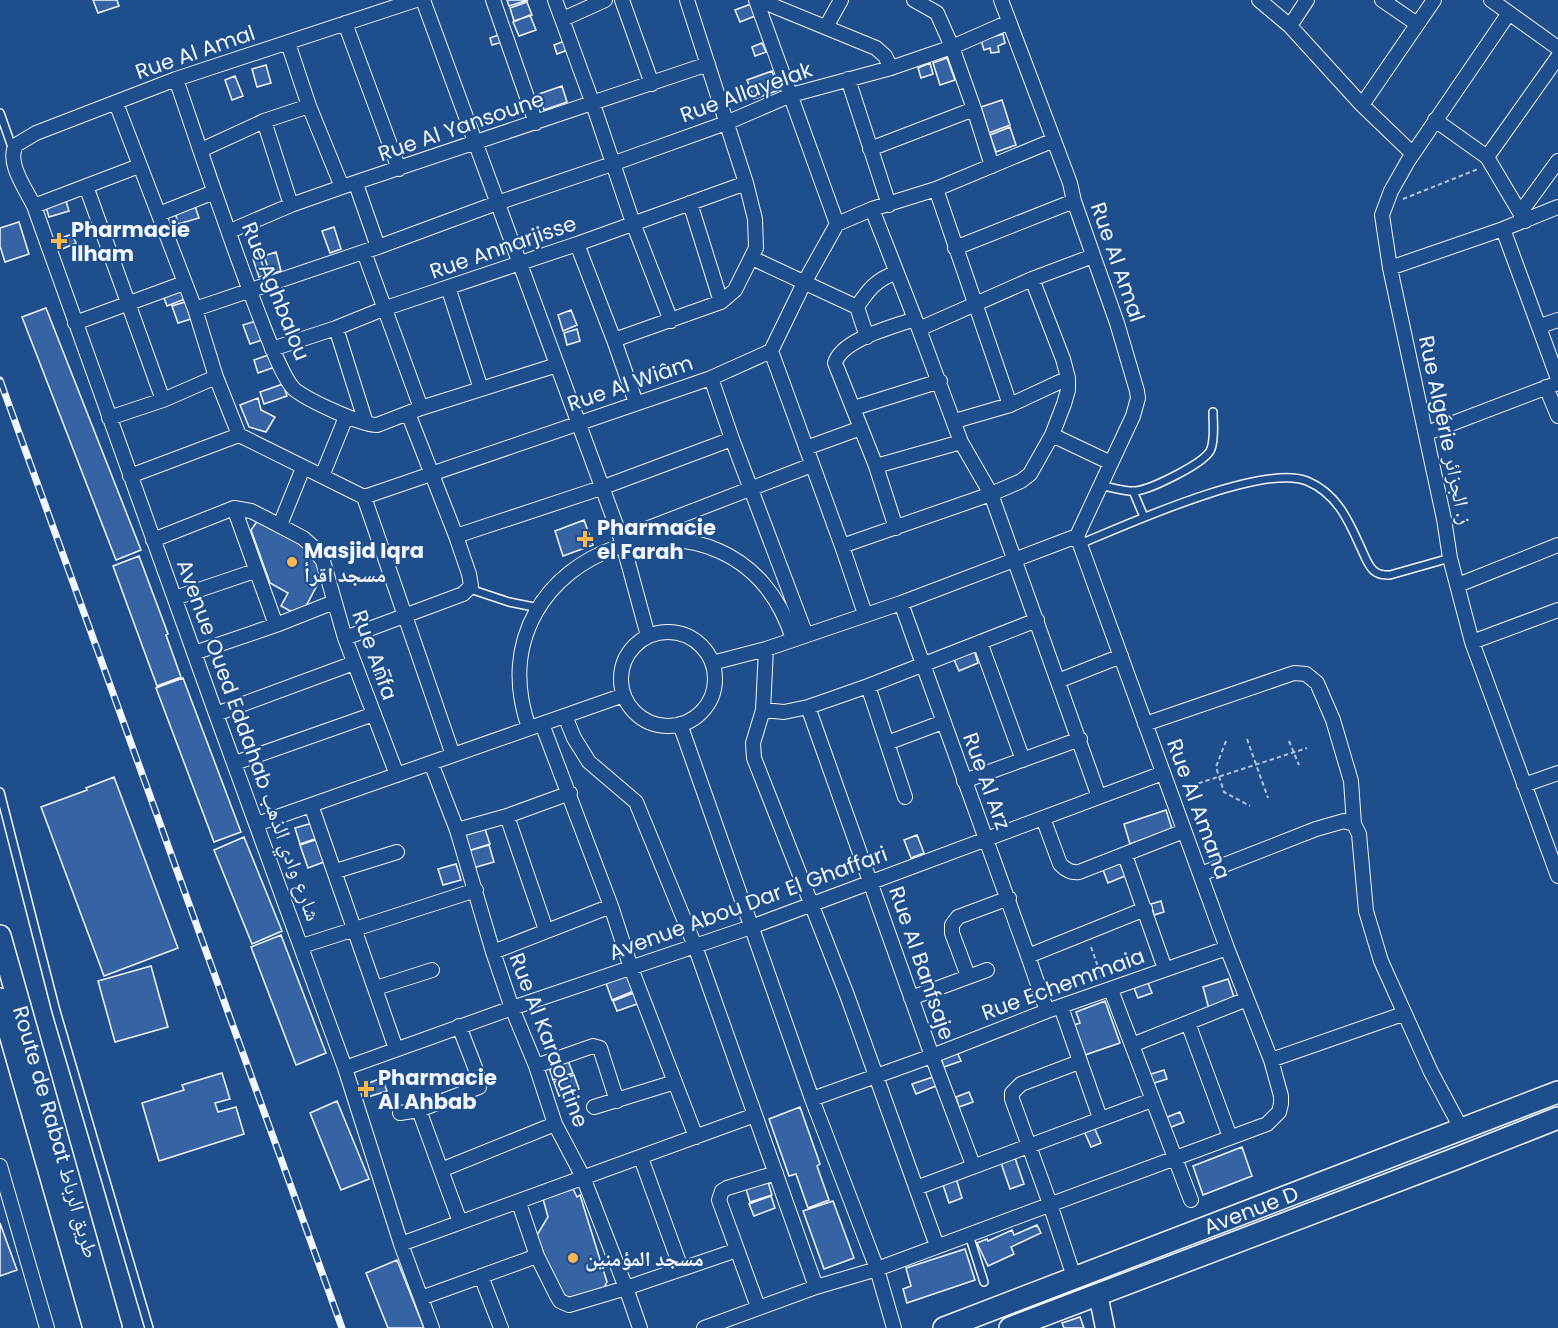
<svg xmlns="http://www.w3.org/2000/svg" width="1558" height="1328" font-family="Poppins,'Noto Naskh Arabic',sans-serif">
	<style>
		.building { fill: #3563a3; stroke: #f2f6ff; stroke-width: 1.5 }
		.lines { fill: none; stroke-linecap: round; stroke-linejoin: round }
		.lane-casing { stroke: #f2f6ff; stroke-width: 10 }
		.street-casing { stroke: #f2f6ff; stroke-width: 16 }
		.secondary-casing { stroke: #f2f6ff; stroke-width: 21 }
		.primary-casing { stroke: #f2f6ff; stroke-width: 24 }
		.path { stroke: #b3c4dc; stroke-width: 2; stroke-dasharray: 4.5 3; stroke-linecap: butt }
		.lane { stroke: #1f4e8c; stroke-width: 7 }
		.street { stroke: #1f4e8c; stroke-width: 14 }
		.secondary { stroke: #1f4e8c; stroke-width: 18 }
		.primary { stroke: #1f4e8c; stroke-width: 21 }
		.rail-casing { stroke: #f2f6ff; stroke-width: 7 }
		.rail { stroke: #1f4e8c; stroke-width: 4.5; stroke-dasharray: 14; stroke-linecap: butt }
		.poi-dot { fill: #ffb74d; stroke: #1f4e8c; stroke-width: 2 }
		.labels { text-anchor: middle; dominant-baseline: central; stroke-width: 4.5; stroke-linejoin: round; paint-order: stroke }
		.street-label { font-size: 21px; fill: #f2f6ff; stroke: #1f4e8c }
		.poi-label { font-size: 21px; font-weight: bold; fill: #f2f6ff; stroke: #1f4e8c; text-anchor: start }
	</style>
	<rect width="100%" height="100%" fill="#1f4e8c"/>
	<path class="building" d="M93,0H117L119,6L98,13Z
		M507,0H528L509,6Z
		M527,2L532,15L514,21L510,8Z
		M751,4L755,16L740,22L735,10Z
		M530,15L536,30L519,36L513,22Z
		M504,33L506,41L492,45L490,38Z
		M1003,34L1005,43L998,46L999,52L991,53L990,48L984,50L981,40Z
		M567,40L570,49L557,54L554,45Z
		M762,43L766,52L755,56L752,47Z
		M947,58L955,80L940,85L933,63Z
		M930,63L933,74L921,78L918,68Z
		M266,65L271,83L257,87L252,69Z
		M772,71L779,90L754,99L747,80Z
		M235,76L243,96L232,100L225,80Z
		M562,86L567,102L544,110L539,94Z
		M1002,100L1010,125L989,133L981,107Z
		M1010,127L1016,145L996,152L990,135Z
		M66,201L69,211L49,217L46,207Z
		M195,206L199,218L178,224L175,212Z
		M19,222L29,254L5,262L0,246V228Z
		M334,227L341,249L330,253L322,231Z
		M72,234L76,243L60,250L56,240Z
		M276,252L281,271L270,274L264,256Z
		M260,257L266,275L259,277L253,259Z
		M181,288L185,299L167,306L163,295Z
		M185,302L191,319L178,323L172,306Z
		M46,308L141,550L116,560L22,317Z
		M571,310L577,325L563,331L558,315Z
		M259,320L265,339L250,344L243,325Z
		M577,329L580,341L567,345L564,333Z
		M271,354L275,367L258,373L254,360Z
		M283,384L287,396L264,404L260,392Z
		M258,398L261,410L275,417L266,432L249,427L240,405Z
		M258,520L318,553L325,570L305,608L292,612L281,606L288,593L270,583L251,530Z
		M584,520L593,545L563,556L555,531Z
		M139,556L168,634L166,635L181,677L157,686L113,566Z
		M973,646L978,663L959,671L952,655Z
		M389,670L392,679L379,683L375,674Z
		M183,678L241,832L214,842L156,688Z
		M114,777L178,948L104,976L41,807L87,790L86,788Z
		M1166,810L1172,829L1130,844L1124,824Z
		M316,822L321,837L300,844L295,828Z
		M485,829L490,844L468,851L463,836Z
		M917,835L924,853L911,858L904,840Z
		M244,837L282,931L252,944L214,850Z
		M321,838L329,860L308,868L300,845Z
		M489,845L494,862L473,868L468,851Z
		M1120,863L1125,876L1108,883L1103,870Z
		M456,864L461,880L443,885L438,869Z
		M1161,901L1164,912L1154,915L1151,904Z
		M281,935L326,1053L296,1065L251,947Z
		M151,966L168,1027L115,1042L98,981Z
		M630,974L636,990L612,1000L606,983Z
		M1228,979L1235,1000L1209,1009L1203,987Z
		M1148,983L1152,993L1138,998L1134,988Z
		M636,992L640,1003L617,1011L613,1001Z
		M1105,1001L1120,1043L1085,1055L1074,1025L1080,1023L1076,1012Z
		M957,1052L961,1061L944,1067L941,1058Z
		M568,1061L573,1073L553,1080L549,1067Z
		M1164,1070L1167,1079L1151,1084L1148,1075Z
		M222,1073L230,1099L215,1103L218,1112L236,1107L244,1134L159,1161L142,1103L184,1090L182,1085Z
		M574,1075L579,1089L559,1096L554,1082Z
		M933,1077L936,1086L916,1094L912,1084Z
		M382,1078L387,1091L365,1098L361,1086Z
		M969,1092L973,1102L959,1107L956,1097Z
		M337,1101L369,1179L341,1190L310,1113Z
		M800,1107L820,1164L817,1166L829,1200L808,1208L796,1174L789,1176L769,1119Z
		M1180,1112L1184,1122L1169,1128L1165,1118Z
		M1094,1127L1101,1143L1091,1147L1084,1131Z
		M1242,1147L1252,1176L1203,1195L1193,1166Z
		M1015,1158L1024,1184L1010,1189L1001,1163Z
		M956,1178L962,1198L949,1203L942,1182Z
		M768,1182L772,1195L750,1202L746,1189Z
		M573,1189L577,1197L580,1195L607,1282L601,1293L571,1302L558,1293L537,1235L548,1217L543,1199Z
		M771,1196L775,1208L754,1216L749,1204Z
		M833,1201L854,1258L824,1269L803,1211Z
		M0,1223L17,1270L0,1276Z
		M1037,1225L1041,1233L1011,1247L1014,1254L988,1266L977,1243L987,1239L988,1241L1012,1230L1014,1235Z
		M965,1249L975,1280L907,1303L903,1289L911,1286L906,1268Z
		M397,1260L424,1328H388L366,1273Z
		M1080,1317L1084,1328H1064L1062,1323Z"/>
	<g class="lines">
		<defs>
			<path id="lane" d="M0,113L13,150
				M1099,485C1111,487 1124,492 1136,491C1151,489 1206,463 1211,449C1215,438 1213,423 1213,412
				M1133,491L1144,517
				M1080,544C1126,525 1262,463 1307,481C1336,493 1348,519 1360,546C1364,554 1367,564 1373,570C1378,575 1384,575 1390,575L1450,558
				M470,589L509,602L539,608
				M0,792L56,1011L149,1328
				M969,1235L984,1282"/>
			<path id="street" d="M416,0L176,79L36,133L16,145C6,163 26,189 34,206L216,714L345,1068L401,1244L432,1328
				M423,0L623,544L648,636
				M493,0L536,123
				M555,0L593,104L633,223L671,321
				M622,0L652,84
				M756,0L837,224
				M759,0L876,48L885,56L891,68
				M914,0L937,13L952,47L974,109L992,166
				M1001,0L1070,183L1074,201L1117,323L1137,391L1138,398L1133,416L1077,536
				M1259,0L1290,26L1362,105L1413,154
				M1382,0L1417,24
				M1491,0L1558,48
				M1509,13L1408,161L1391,191L1382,215L1390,268L1444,519L1450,558L1472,642L1558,876
				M563,19L605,0
				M345,23L399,169
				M1290,26L1307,0
				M826,27L841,0
				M288,43L309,106L342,187
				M176,79C203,158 229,237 259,315C266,333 282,377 294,389C307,400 361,425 377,425L421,408L557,365
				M848,79L889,205
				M116,103L195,309L216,377L239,435
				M1362,105L1434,0
				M1435,120L1487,157L1525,221
				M264,121L291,205
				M870,149L974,109
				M201,150L264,121L309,106
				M1487,157L1558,57
				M356,184L378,247
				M86,186L163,400
				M936,189L1010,405
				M690,203L721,302
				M34,206L139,166
				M872,209L915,319
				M1520,213L1558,161
				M159,214L214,192
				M837,224L872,209L936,189L1054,140
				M1503,229L1558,379
				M230,231L291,205L342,187L708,64
				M577,244L614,340L636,403
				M955,248L1074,201
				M364,252L421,408
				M752,258L857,307L867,337
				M1390,268L1503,229L1558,207
				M448,287L481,389
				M857,307C868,290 876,280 895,273
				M195,309L378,247L497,203L612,164L726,123L791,95L891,68L952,47L1009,22
				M75,323L184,283
				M1540,326L1558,320
				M336,328L366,423
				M919,329L961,442L991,494L1099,797
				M614,340L721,302L735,290L756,248L755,219L746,183L687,0
				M272,349L336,328L383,309L577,244L746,183
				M771,351L842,546L865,614
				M711,378L732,439L806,635
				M1546,387L1558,416
				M854,408L940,381
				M109,418L163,400L216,377
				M955,421L1010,405L1068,378
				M1427,433L1558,383
				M1052,435L1111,463
				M806,448L861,428
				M876,466L961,442
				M130,476L239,435L364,497L453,755
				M322,476L346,417
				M364,497L711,378L771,351L804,283L837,224
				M234,508L276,625
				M280,525L303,468
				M896,528L876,466L835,363C842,339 893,327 915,319L919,329L1032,279L1093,256
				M456,536L601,488L732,439
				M628,536L812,465
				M153,540L234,508L251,511L265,518L303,538L312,546L323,561L345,638L397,775
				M842,546L991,494L1021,481L1030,474L1052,435L1064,404L1068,390V378L1063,359L1032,279
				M1458,585L1558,545
				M175,598L255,571
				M901,603L1028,956L1145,909
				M621 679a47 47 0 1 1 94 0a47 47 0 1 1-94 0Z
				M345,638L463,594L471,586L469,574L456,536L408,413
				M980,642L1023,760
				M1472,642L1558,610
				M766,649L763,710L753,743L754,758L847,995L937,1246
				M194,653L276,625L334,602
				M712,663L766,649L901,603L1077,536
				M1058,681L1121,656
				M868,686L905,797
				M808,707L932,1056L973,1165
				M763,710L784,712L808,707L868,686L1037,620
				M216,714L354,663
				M565,716L574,738L589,762L636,802L695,946L816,1287
				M542,724L611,906L631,968L696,1137
				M680,724L812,1099L877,1269L894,1328
				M1145,724L1294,673L1306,674L1317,683L1333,720L1351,781L1354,824
				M529,728C466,548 736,457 793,639
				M887,743L943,722
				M235,763L374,714
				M431,763L457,830L493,952L512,1008L536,1066L555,1124L583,1177L626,1288L640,1328
				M964,781L1080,739
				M1524,785L1558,773
				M311,805L396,1049
				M507,816L546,930
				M1043,818L1060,864C1066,870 1071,873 1079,872L1184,831
				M257,824L624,695
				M457,830L507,816L570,793
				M1125,855L1165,969
				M336,871L397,852
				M1201,874L1316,829L1344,821L1354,824L1359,834L1366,911L1381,961L1431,1072L1462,1130
				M302,946L476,890
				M493,952L611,906
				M1028,956L1047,1011
				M968,976L952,933V925L958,917L1009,898
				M376,988L432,970
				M1111,990L1191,1200
				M911,998L987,970
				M1061,1007L1100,1118
				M1188,1023L1230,1137
				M1132,1045L1247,999
				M1271,1060L1403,1014
				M536,1066L593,1046L600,1048L617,1101
				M345,1068L512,1008L751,927L1163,773
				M812,1099L932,1056L1047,1011L1227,948
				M594,1107L675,1082
				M419,1110L460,1222
				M400,1113L419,1110L479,1087L476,1070L459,1026
				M641,1158L681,1268
				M0,1166L47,1328
				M441,1170L555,1124
				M916,1188L1152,1100
				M519,1203L537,1256L557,1296L560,1301L569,1305L626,1288L737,1250
				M401,1244L755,1115
				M481,1276L501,1328
				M1074,1277L1050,1204L1012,1099V1093L1021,1084L1079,1062
				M421,1298L537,1256
				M758,1307L719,1200L722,1191L727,1188L776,1173
				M704,1328L816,1287L877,1269L1267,1124L1279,1112L1281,1104V1096L1271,1060L1227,948L1077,536"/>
			<path id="secondary" d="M1098,1294L1105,1328"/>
			<path id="primary" d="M0,936L111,1328
				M0,999L94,1328
				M944,1328L1558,1092
				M1010,1328L1452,1160L1558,1118"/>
		</defs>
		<use href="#lane" class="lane-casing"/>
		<use href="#street" class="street-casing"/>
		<use href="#secondary" class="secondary-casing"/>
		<use href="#primary" class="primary-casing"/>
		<path class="path" d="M1403,199L1478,169
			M1247,739L1268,798
			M1226,741L1216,767L1224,792L1250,806
			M1289,741L1299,765
			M1184,788L1307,748
			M1091,947L1102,978"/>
		<use href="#lane" class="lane"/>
		<use href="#street" class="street"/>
		<use href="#secondary" class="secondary"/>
		<use href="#primary" class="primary"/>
		<defs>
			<path id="rail" d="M0,380L342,1328"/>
		</defs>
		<use href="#rail" class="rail-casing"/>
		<use href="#rail" class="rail"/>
	</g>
	<g class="poi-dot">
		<path d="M56 232h6v6h6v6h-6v6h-6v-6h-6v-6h6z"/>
		<path d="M582 530h6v6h6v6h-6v6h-6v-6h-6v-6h6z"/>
		<circle cx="292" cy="562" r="6"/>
		<path d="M363 1080h6v6h6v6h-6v6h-6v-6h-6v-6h6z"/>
		<circle cx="573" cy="1258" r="6"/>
	</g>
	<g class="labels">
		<g class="street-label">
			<text transform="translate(195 52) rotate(-19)">Rue Al Amal</text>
			<text transform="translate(746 92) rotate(-20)">Rue Allayelak</text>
			<text transform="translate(461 126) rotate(-19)">Rue Al Yansoune</text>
			<text transform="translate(503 247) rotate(-19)">Rue Annarjisse</text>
			<text transform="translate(1118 262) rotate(71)">Rue Al Amal</text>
			<text transform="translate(276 291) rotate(68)">Rue Aghbalou</text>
			<text transform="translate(630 383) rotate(-19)">Rue Al Wiâm</text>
			<text transform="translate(1446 430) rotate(78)">Rue Algérie ز. الجزائر</text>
			<text transform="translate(375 655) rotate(70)">Rue Anfa</text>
			<text transform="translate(249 740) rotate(70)">Avenue Oued Eddahab شارع وادي الذهب</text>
			<text transform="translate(987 781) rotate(70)">Rue Al Arz</text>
			<text transform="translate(1199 809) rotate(70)">Rue Al Amana</text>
			<text transform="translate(748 903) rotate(-20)">Avenue Abou Dar El Ghaffari</text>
			<text transform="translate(922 963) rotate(71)">Rue Al Banfsaje</text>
			<text transform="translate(1063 984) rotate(-20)">Rue Echemmaia</text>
			<text transform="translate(549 1040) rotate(69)">Rue Al Karaoutine</text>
			<text transform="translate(56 1132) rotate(74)">Route de Rabat طريق الرباط</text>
			<text transform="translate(1251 1210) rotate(-21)">Avenue D</text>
		</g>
		<g class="poi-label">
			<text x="71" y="229">Pharmacie<tspan x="71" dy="24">Ilham</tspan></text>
			<text x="597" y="527">Pharmacie<tspan x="597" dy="24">el Farah</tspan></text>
			<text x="304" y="550">Masjid Iqra<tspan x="304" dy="24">مسجد اقرأ</tspan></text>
			<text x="378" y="1077">Pharmacie<tspan x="378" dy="24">Al Ahbab</tspan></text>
			<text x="585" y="1258">مسجد المؤمنين</text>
		</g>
	</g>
</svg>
